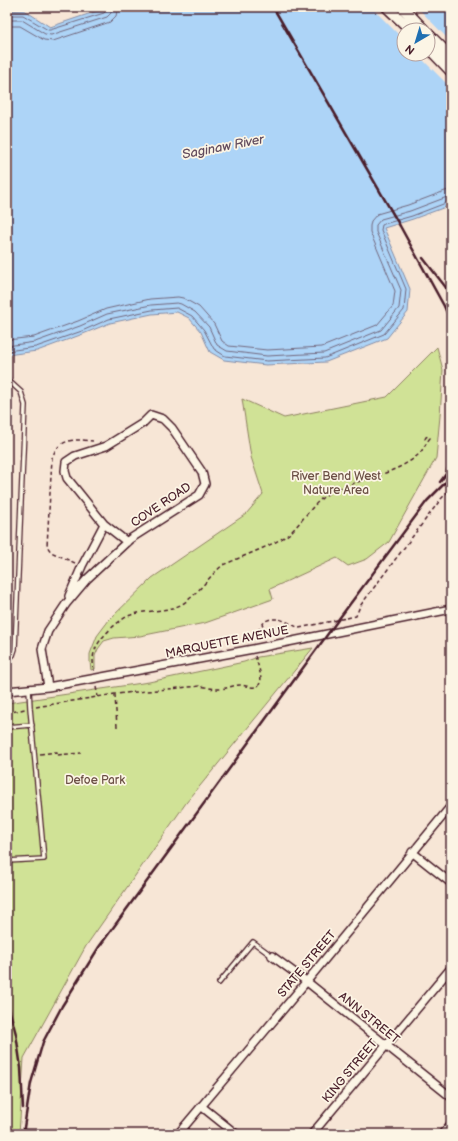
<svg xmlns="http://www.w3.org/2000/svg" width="458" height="1141" font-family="'Balsamiq Sans',sans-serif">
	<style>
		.green { fill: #d0e296; stroke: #8d8060 }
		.water { fill: #add4f7; stroke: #858ca5; fill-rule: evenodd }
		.pier { fill: #f7e6d6 }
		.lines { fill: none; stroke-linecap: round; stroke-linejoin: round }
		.shore { stroke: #72677d; stroke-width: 1 }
		.service-casing { stroke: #4a1f2b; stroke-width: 6 }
		.minor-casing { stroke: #4a1f2b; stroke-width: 10 }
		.secondary-casing { stroke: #4a1f2b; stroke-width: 13 }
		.path { stroke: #4a1f2b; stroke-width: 1.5; stroke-dasharray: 4 3; stroke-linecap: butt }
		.service { stroke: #fcf5e5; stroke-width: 3.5 }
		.minor { stroke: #fcf5e5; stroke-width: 7 }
		.secondary { stroke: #fcf5e5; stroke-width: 10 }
		.rail { stroke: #4a1f2b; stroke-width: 2.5 }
		.labels { text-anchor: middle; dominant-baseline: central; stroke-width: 3.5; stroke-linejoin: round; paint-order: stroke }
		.park-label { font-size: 12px; fill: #6c5046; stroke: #fcf5e5 }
		.street-label { font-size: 12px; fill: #4a1f2b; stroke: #fcf5e5 }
		.water-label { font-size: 13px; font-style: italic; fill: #634c5e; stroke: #fcf5e5 }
	</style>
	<rect width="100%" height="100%" fill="#f7e6d6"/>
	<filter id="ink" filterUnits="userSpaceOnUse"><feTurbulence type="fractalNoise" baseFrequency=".025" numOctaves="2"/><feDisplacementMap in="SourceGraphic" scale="8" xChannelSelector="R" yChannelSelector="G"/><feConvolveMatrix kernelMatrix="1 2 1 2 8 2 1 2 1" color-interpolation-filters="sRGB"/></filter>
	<g filter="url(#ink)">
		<path class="green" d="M437,347L443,370L440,416L436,458L389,542L367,559L348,566L337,558L270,589L273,599L205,623L140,636L114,638L104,641L98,649L95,656V669L91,670L90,662V654L97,636L109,620L152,578L246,514L263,494L251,457L242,399L284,418L387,397Z
			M313,648L186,803L86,946L24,1058L19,1134H7V703L149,682L244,662L258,657Z"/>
		<path class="water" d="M109,7H451V205L413,219L384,228L410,289L408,312L387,338L326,362L266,365L224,360L210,352L201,332L189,318L177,312L152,314L110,323L83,334L37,351L7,355V11L24,10L50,27ZM404,30H428V54H404Z"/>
		<path class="pier" d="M371,7H417L451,42V88L417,54H428V30H404V40Z"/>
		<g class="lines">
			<path class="shore" d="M7,15H23L48,30H50L104,13L107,10V7
				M7,20H22L45,34L51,35L107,17L111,13L112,7
				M7,26H20L44,40L53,41L110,22L116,16L118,7
				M7,340L34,337L78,321L106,309L150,299L178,297L183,298L199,307L214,324L222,341L229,346L267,350L322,347L377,325L393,306L395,291L370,232V226L371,221L377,214L408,205L445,191L451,190
				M7,346L35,342L80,326L107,314L151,305L177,303L181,304L195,312L209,327L217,345L227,351L267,356L324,353L381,330L399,308L401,290L376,232V225L381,219L410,211L447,197L451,196
				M7,351L36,347L82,331L109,319L152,310L177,308L192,316L204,330L214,349L225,356L267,361L325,358L384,334L404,310L406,289L381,230L382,225L384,224L412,216L451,201"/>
			<defs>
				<path id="service" d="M7,381H9L21,392L25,405L15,649L13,655L7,661
					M7,727L32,725
					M7,861L44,859L30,708L29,689
					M219,983L253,942L272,956"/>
				<path id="minor" d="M69,596L82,566L104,524
					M48,687L42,649L48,631L66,604L87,579L130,539L199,495L205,484L202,472L172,428L163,419L151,415L143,423L106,446L75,456L66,462L65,471L67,478L104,524L127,542
					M7,691L48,687L253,649L451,609
					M412,852L451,883
					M272,956L306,981L451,1097
					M201,1106L236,1134
					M178,1134L312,975L451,806
					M312,1134L451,968
					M442,1134L451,1124"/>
				<path id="secondary" d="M387,7L411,30
					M402,7L424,30
					M428,34L451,57
					M428,47L451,71"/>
			</defs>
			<use href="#service" class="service-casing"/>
			<use href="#minor" class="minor-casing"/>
			<use href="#secondary" class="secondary-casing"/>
			<path class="path" d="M75,563L51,552L47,546L52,458C59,438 74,439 93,441
				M251,641L250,637L255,635L265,621L271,619H278L285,621L299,628L356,616L360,606L441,499L451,488
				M94,671C93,664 92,657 95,650C98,639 120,618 131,615C148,609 168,613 184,603C199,593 209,576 223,565C227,563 233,561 237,559C253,552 275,544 289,534C303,521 313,503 329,493C339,487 350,485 360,481C380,475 405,468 420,453C424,448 426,443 430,438L428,436L426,437L425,439L427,441
				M96,687L98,697
				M115,695L117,727
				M36,707L115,694L200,686C206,687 212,689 219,689C226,689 233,685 240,685C246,685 257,691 260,683C263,678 257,662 255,656
				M7,713L25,709
				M40,754L57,752V755L81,753"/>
			<use href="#service" class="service"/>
			<use href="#minor" class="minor"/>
			<use href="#secondary" class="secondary"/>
			<path class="rail" d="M273,7L400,226L444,306L451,322
				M423,258L451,294
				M440,482L446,474L451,459
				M7,1001L16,1034L21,1068L23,1108
				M23,1134L31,1083L43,1042L62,1006L99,947L338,620L427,501L451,477"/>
		</g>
	</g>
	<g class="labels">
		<g class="park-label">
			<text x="336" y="476">River Bend West<tspan x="336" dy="14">Nature Area</tspan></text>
			<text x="95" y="780">Defoe Park</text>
		</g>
		<g class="street-label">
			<text transform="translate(161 505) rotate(-34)">COVE ROAD</text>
			<text transform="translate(227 642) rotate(-11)">MARQUETTE AVENUE</text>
			<text transform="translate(307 964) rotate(-50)">STATE STREET</text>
			<text transform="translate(369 1018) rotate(39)">ANN STREET</text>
			<text transform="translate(350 1071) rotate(-50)">KING STREET</text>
		</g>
		<g class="water-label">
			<text transform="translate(223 147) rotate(-11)">Saginaw River</text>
		</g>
	</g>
	<rect width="458" height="1141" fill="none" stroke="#fcf5e5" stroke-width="24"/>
	<rect x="12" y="12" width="434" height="1117" fill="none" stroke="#4a1f2b" stroke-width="1.5" filter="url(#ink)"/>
	<g transform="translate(416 42) rotate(218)"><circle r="19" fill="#fcf5e5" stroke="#b59f9b"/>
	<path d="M0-3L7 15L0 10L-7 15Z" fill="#1f6fb2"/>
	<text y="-6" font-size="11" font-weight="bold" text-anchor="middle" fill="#4a1f2b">N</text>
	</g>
</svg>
